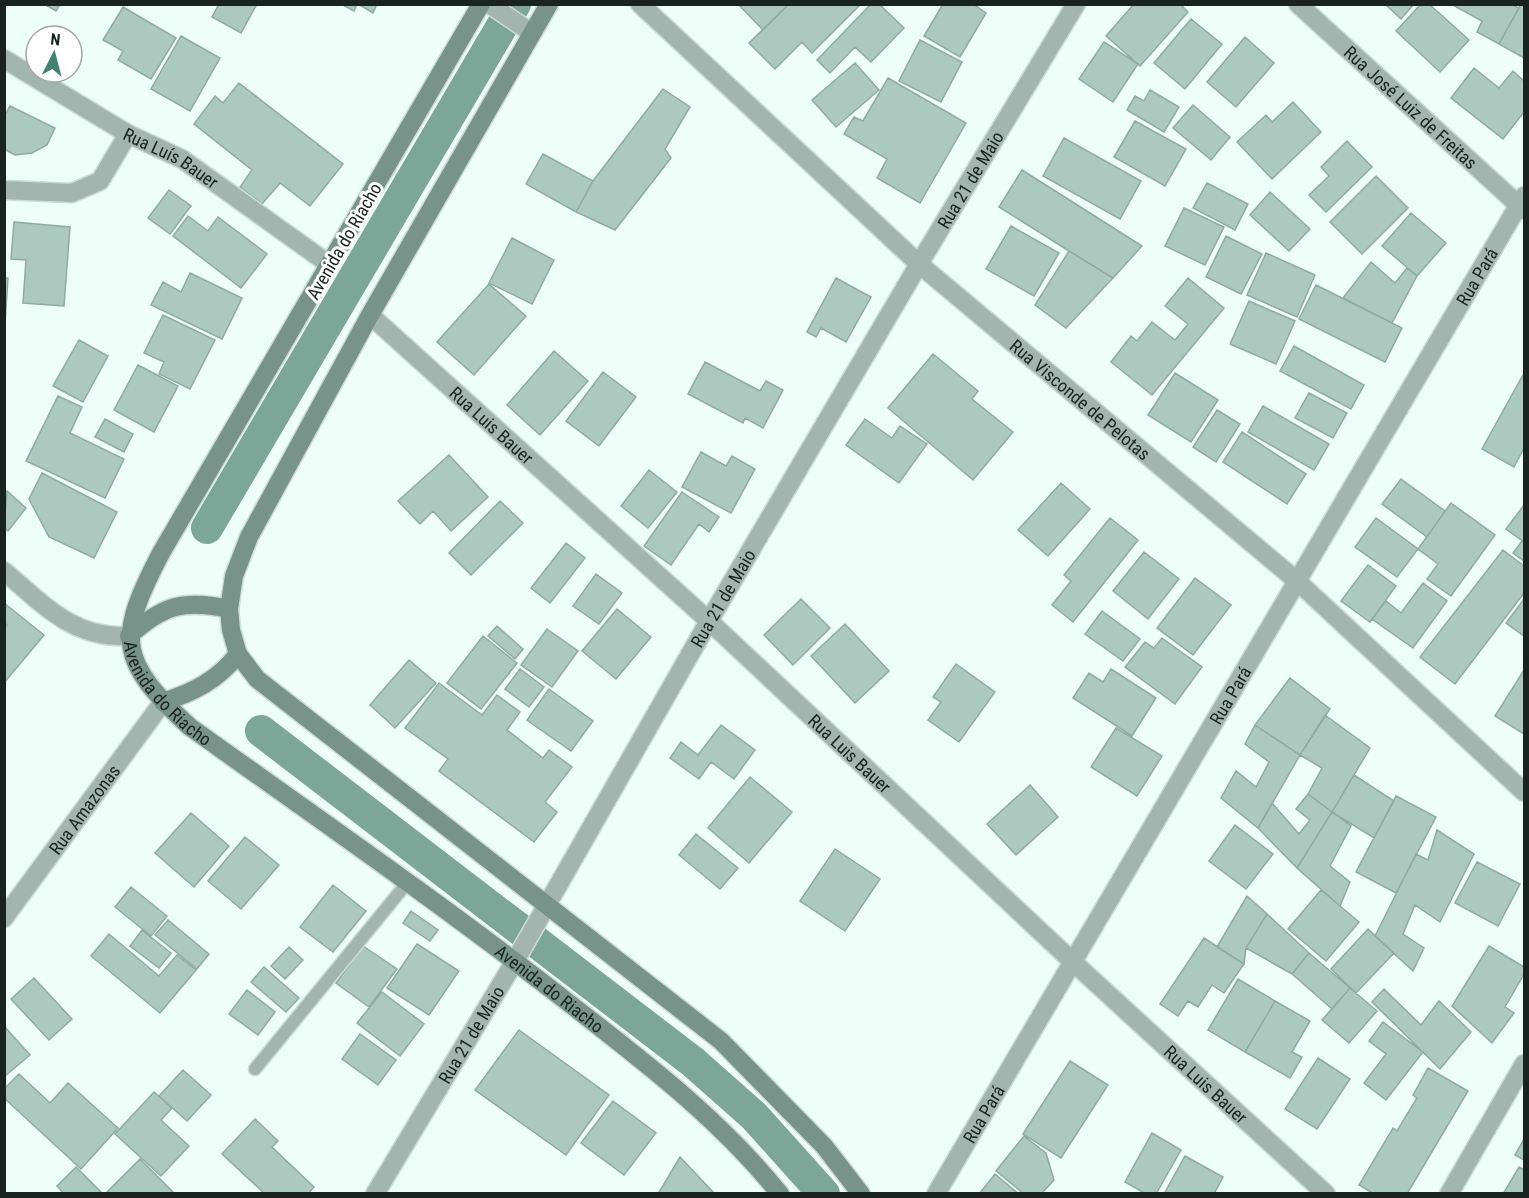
<svg xmlns="http://www.w3.org/2000/svg" width="1529" height="1198" font-family="'Roboto Condensed',sans-serif">
	<style>
		.lines { fill: none; stroke-linecap: round; stroke-linejoin: round }
		.canal { stroke: #7ba698; stroke-width: 32 }
		.building { fill: #acc9bf; stroke: #8faba1; stroke-width: 1.5 }
		.service-casing { stroke: #cbdcd6; stroke-width: 15 }
		.minor-casing { stroke: #cbdcd6; stroke-width: 21 }
		.tertiary-casing { stroke: #cbdcd6; stroke-width: 21 }
		.secondary-casing { stroke: #cbdcd6; stroke-width: 21 }
		.service { stroke: #a2b5ae; stroke-width: 12 }
		.minor { stroke: #a2b5ae; stroke-width: 18 }
		.tertiary { stroke: #a2b5ae; stroke-width: 18 }
		.secondary { stroke: #77938a; stroke-width: 18 }
		.labels { text-anchor: middle; dominant-baseline: central; stroke-width: 6; stroke-linejoin: round; paint-order: stroke }
		.street-label { font-size: 18px; fill: #192421; stroke: #fff }
	</style>
	<rect width="100%" height="100%" fill="#edfff8"/>
	<g class="lines">
		<path class="canal" d="M207,528L515,4
			M261,731L693,1062L754,1116L824,1194"/>
	</g>
	<path class="building" d="M44,4H60L56,11Z
		M219,4H257L241,33L212,17Z
		M341,4H357L354,11Z
		M358,4H377L373,13Z
		M738,4H789L763,30Z
		M789,4H861L812,53L802,42L775,69L749,43Z
		M871,4H879L904,28L871,62L855,47L830,73L817,60Z
		M943,4H973L986,13L960,57L924,36Z
		M1134,4H1180L1188,12L1140,66L1106,36Z
		M1385,4H1414L1401,19Z
		M1421,4H1429L1469,40L1440,72L1396,31Z
		M1451,4H1511L1519,8L1499,44L1477,32L1482,21Z
		M1521,4H1524V58L1499,44Z
		M123,7L176,38L151,79L118,60L123,51L103,40Z
		M1191,19L1222,44L1185,89L1154,63Z
		M181,36L220,58L190,111L151,89Z
		M1245,37L1274,63L1236,107L1207,82Z
		M920,40L962,62L941,102L899,81Z
		M1104,42L1138,64L1113,102L1079,79Z
		M855,63L879,90L836,127L812,100Z
		M1474,68L1499,88L1513,71L1524,81V112L1503,139L1451,98Z
		M888,78L966,123L920,203L877,178L887,159L844,134L854,117L863,121Z
		M239,83L343,164L310,206L280,183L262,204L240,187L252,170L194,124L215,96L223,103Z
		M663,89L690,107L665,149L671,158L615,230L576,212L593,181Z
		M1150,90L1179,107L1164,132L1127,110L1135,96L1144,101Z
		M1293,102L1321,132L1272,179L1237,142L1266,115L1272,122Z
		M1193,105L1230,137L1211,160L1173,128Z
		M10,106L55,128L47,145L32,153L15,155L4,149V117Z
		M1135,121L1186,149L1165,186L1114,157Z
		M1064,138L1141,181L1120,219L1043,176Z
		M1347,141L1372,167L1326,212L1309,195L1329,176L1321,167Z
		M543,154L593,181L576,212L526,184Z
		M1022,170L1142,246L1113,278L1069,251L999,207Z
		M1376,176L1408,208L1362,254L1330,222Z
		M1207,183L1248,204L1235,230L1193,208Z
		M169,190L191,206L170,234L148,218Z
		M1270,192L1310,229L1289,251L1250,215Z
		M1184,208L1224,227L1205,265L1165,246Z
		M1411,213L1446,243L1417,276L1382,246Z
		M188,216L208,231L218,217L267,254L241,288L173,236Z
		M14,222L70,227L64,306L23,303L26,260L11,259Z
		M1011,226L1059,253L1034,296L986,269Z
		M1226,236L1262,254L1241,294L1206,277Z
		M512,238L554,260L532,304L489,283Z
		M1069,251L1113,278L1066,328L1035,305Z
		M1266,253L1315,275L1297,317L1247,295Z
		M1371,262L1395,283L1407,268L1417,276L1392,323L1343,298Z
		M190,273L242,298L222,339L151,305L163,282L181,292Z
		M4,278H8L5,324H4Z
		M836,278L871,297L846,342L821,328L816,337L807,332Z
		M1188,278L1224,308L1152,395L1111,362L1131,336L1137,341L1152,322L1175,340L1188,324L1165,306Z
		M489,284L526,316L474,375L437,342Z
		M1316,285L1402,328L1385,362L1299,319Z
		M1249,301L1295,321L1276,364L1230,344Z
		M163,315L215,340L190,389L159,374L164,362L144,353Z
		M79,340L108,356L83,402L53,386Z
		M1294,346L1364,385L1351,409L1280,371Z
		M554,351L588,381L540,435L507,405Z
		M933,354L978,391L972,399L1013,432L973,480L888,408Z
		M705,362L760,391L766,381L783,390L763,428L745,418L743,423L688,394Z
		M138,365L178,386L154,432L114,410Z
		M603,372L636,397L599,446L566,421Z
		M1175,373L1218,400L1191,442L1148,415Z
		M1524,373V448L1514,467L1482,449Z
		M1309,393L1347,413L1333,438L1295,418Z
		M58,396L82,407L70,433L124,459L105,498L26,461Z
		M1263,406L1329,444L1314,470L1248,432Z
		M1217,410L1240,424L1216,462L1193,447Z
		M105,419L133,434L124,452L95,437Z
		M865,419L892,438L900,426L927,444L899,483L846,445Z
		M1242,432L1306,474L1287,504L1223,462Z
		M701,452L726,466L732,456L755,469L731,513L682,487Z
		M449,455L488,497L451,531L433,511L420,524L398,501Z
		M649,470L677,492L648,528L621,506Z
		M42,473L117,512L94,558L49,537L29,499Z
		M1401,479L1445,511L1427,537L1382,504Z
		M1061,483L1090,509L1048,556L1018,530Z
		M7,491L26,508L8,531L4,528Z
		M682,492L719,517L709,532L699,524L671,565L644,546Z
		M500,501L523,523L471,575L449,553Z
		M1451,503L1495,535L1451,596L1427,579L1438,564L1418,549Z
		M1524,505V542L1506,529Z
		M1110,518L1138,540L1073,622L1052,605L1071,581L1064,575Z
		M1376,518L1418,549L1397,577L1355,547Z
		M1522,541L1524,542V561L1513,553Z
		M566,543L585,558L550,603L531,588Z
		M1503,550L1524,566V593L1455,684L1420,657Z
		M1144,552L1179,579L1148,619L1113,591Z
		M1368,565L1396,586L1370,622L1341,601Z
		M596,574L622,593L599,624L573,606Z
		M1195,578L1231,605L1193,655L1157,628Z
		M1423,583L1447,601L1413,648L1372,619L1386,601L1401,613Z
		M801,599L830,628L793,665L764,635Z
		M1524,599V636L1506,623Z
		M4,603L44,635L4,683V628L7,625L4,622Z
		M617,609L651,637L616,679L582,651Z
		M1102,611L1140,639L1123,661L1085,634Z
		M845,624L889,671L855,703L811,656Z
		M497,626L523,649L515,659L488,636Z
		M547,629L578,651L552,687L521,665Z
		M483,636L517,663L481,709L447,683Z
		M1162,638L1202,667L1175,704L1125,667L1145,642L1154,648Z
		M409,660L436,683L395,728L370,705Z
		M956,664L995,692L959,742L928,720L941,702L933,697Z
		M520,669L544,687L529,707L505,689Z
		M1111,669L1156,698L1132,736L1073,698L1089,673L1103,682Z
		M1524,670V734L1495,716Z
		M1290,678L1330,709L1300,755L1255,725Z
		M439,683L482,715L497,695L520,712L507,730L543,758L549,750L572,767L545,802L557,812L534,842L439,771L448,759L405,728Z
		M549,689L593,721L571,751L527,720Z
		M1325,715L1370,748L1332,812L1308,794L1322,768L1300,755Z
		M721,725L755,750L734,779L711,762L699,779L670,758L681,742L698,755Z
		M1255,725L1300,755L1258,828L1221,798L1236,771L1256,787L1269,762L1245,744Z
		M1116,728L1162,756L1137,796L1091,767Z
		M1354,775L1394,801L1374,838L1332,812Z
		M750,777L792,812L749,863L708,828Z
		M1030,785L1058,817L1016,855L987,824Z
		M1308,794L1332,812L1297,868L1258,828L1272,803L1299,834L1310,820L1296,809Z
		M1396,796L1436,817L1396,893L1356,872Z
		M1332,812L1351,826L1330,866L1350,882L1340,906L1297,868Z
		M191,813L229,846L194,887L155,853Z
		M1235,825L1273,854L1246,889L1209,861Z
		M1437,830L1474,854L1440,922L1415,905L1403,934L1424,948L1413,971L1375,936L1416,854L1428,860Z
		M696,834L738,868L720,889L679,855Z
		M245,837L279,865L241,909L208,881Z
		M835,849L880,879L845,931L800,901Z
		M1477,862L1520,884L1498,926L1455,903Z
		M333,885L366,911L333,952L300,927Z
		M131,887L167,916L151,936L115,907Z
		M1321,890L1359,922L1326,961L1288,929Z
		M1247,896L1267,914L1246,948L1244,964L1217,947Z
		M411,911L438,930L430,941L403,923Z
		M1267,914L1309,953L1292,974L1246,948Z
		M168,920L209,954L197,969L155,935Z
		M1368,929L1394,953L1356,993L1331,969Z
		M142,930L171,953L159,968L130,946Z
		M109,934L159,976L177,955L196,970L160,1013L91,956Z
		M1204,938L1244,964L1224,993L1212,985L1198,1007L1188,1001L1178,1016L1160,1004Z
		M417,944L459,971L429,1015L387,988Z
		M363,946L397,969L369,1007L336,983Z
		M1489,946L1524,967V974L1505,1007L1514,1013L1492,1043L1452,1006Z
		M289,947L303,960L285,979L271,966Z
		M1309,953L1350,988L1332,1009L1292,974Z
		M264,967L299,998L286,1012L251,982Z
		M34,978L72,1019L49,1040L11,999Z
		M1238,979L1275,1001L1245,1052L1208,1030Z
		M1350,988L1377,1011L1349,1043L1322,1020Z
		M1384,989L1421,1025L1439,1001L1471,1032L1440,1069L1372,1002Z
		M247,990L275,1012L258,1035L229,1014Z
		M382,992L424,1024L400,1056L357,1023Z
		M1275,1001L1310,1021L1292,1052L1302,1057L1290,1078L1245,1052Z
		M1383,1022L1423,1052L1386,1100L1364,1083L1386,1054L1369,1041Z
		M5,1027L30,1055L4,1077V1028Z
		M519,1030L609,1095L566,1155L475,1090Z
		M360,1034L396,1060L378,1085L342,1059Z
		M1318,1058L1350,1079L1317,1129L1285,1109Z
		M1070,1061L1108,1085L1061,1158L1023,1134Z
		M1428,1068L1468,1091L1407,1194H1374L1359,1185L1393,1128L1397,1131L1417,1098L1413,1095Z
		M183,1070L211,1095L187,1121L159,1096Z
		M19,1074L50,1103L68,1083L118,1128L81,1169L4,1098V1089Z
		M154,1092L172,1108L161,1120L189,1146L161,1176L115,1134Z
		M613,1101L656,1133L624,1175L581,1143Z
		M255,1119L278,1141L272,1147L314,1187L308,1194H265L222,1154Z
		M1152,1133L1181,1150L1156,1194H1146L1125,1182Z
		M1024,1136L1046,1153L1054,1180L1041,1194H1024L996,1171Z
		M1524,1139V1160L1515,1155Z
		M1185,1156L1223,1177L1214,1194H1164Z
		M680,1157L713,1192L712,1194H658Z
		M140,1159L175,1194H105Z
		M76,1167L103,1194H64L57,1186Z
		M1519,1167L1524,1170V1194H1503Z
		M995,1174L1019,1194H979Z"/>
	<g class="lines">
		<defs>
			<path id="service" d="M255,1069L407,883"/>
			<g id="minor">
				<path d="M489,4L532,33"/>
				<path id="s1" d="M640,4L919,264L1297,581L1524,792"/>
				<path id="s2" d="M1298,4L1524,210"/>
				<path id="s3" d="M4,59L128,134L182,159L330,265"/>
				<path d="M4,190L72,193L100,181L128,134"/>
				<path id="s4" d="M370,315L709,621L1073,962L1326,1194"/>
				<path id="s5" d="M4,918L163,702"/>
				<path id="s6" d="M375,1194L515,961L709,621L919,264L1076,4"/>
				<path id="s7" d="M936,1194L1524,196"/>
			</g>
			<path id="tertiary" d="M4,571C44,605 73,639 129,636
				M1449,1194L1524,1064"/>
			<g id="secondary">
				<path id="s8" d="M481,4L161,553C116,639 118,661 190,727C316,817 443,905 565,1000C642,1060 718,1117 780,1194"/>
				<path d="M549,4L370,315L249,537L234,576L229,609L231,630L238,654L257,679L721,1041L824,1146L861,1194"/>
				<path d="M129,636C163,605 184,599 229,609"/>
				<path d="M163,702C194,692 218,680 238,654"/>
			</g>
		</defs>
		<use href="#service" class="service-casing"/>
		<use href="#minor" class="minor-casing"/>
		<use href="#tertiary" class="tertiary-casing"/>
		<use href="#secondary" class="secondary-casing"/>
		<use href="#service" class="service"/>
		<use href="#minor" class="minor"/>
		<use href="#tertiary" class="tertiary"/>
		<use href="#secondary" class="secondary"/>
	</g>
	<g class="labels">
		<g class="street-label">
			<text stroke="none"><textPath href="#s2" startOffset="153">Rua José Luiz de Freitas</textPath></text>
			<text stroke="none"><textPath href="#s3" startOffset="194">Rua Luís Bauer</textPath></text>
			<text stroke="none"><textPath href="#s6" startOffset="1176">Rua 21 de Maio</textPath></text>
			<text transform="translate(344 241) rotate(-60)">Avenida do Riacho</text>
			<text stroke="none"><textPath href="#s7" startOffset="1065">Rua Pará</textPath></text>
			<text stroke="none"><textPath href="#s1" startOffset="592">Rua Visconde de Pelotas</textPath></text>
			<text stroke="none"><textPath href="#s4" startOffset="164">Rua Luis Bauer</textPath></text>
			<text stroke="none"><textPath href="#s6" startOffset="690">Rua 21 de Maio</textPath></text>
			<text stroke="none"><textPath href="#s8" startOffset="795">Avenida do Riacho</textPath></text>
			<text stroke="none"><textPath href="#s7" startOffset="579">Rua Pará</textPath></text>
			<text stroke="none"><textPath href="#s4" startOffset="650">Rua Luis Bauer</textPath></text>
			<text stroke="none"><textPath href="#s5" startOffset="135">Rua Amazonas</textPath></text>
			<text stroke="none"><textPath href="#s8" startOffset="1281">Avenida do Riacho</textPath></text>
			<text stroke="none"><textPath href="#s6" startOffset="186">Rua 21 de Maio</textPath></text>
			<text stroke="none"><textPath href="#s4" startOffset="1136">Rua Luis Bauer</textPath></text>
			<text stroke="none"><textPath href="#s7" startOffset="93">Rua Pará</textPath></text>
		</g>
	</g>
	<rect width="1529" height="1198" fill="none" stroke="#192421" stroke-width="12"/>
	<g transform="translate(54 54) rotate(6)"><circle r="28" fill="#ffffff" stroke="#a3a7a6" stroke-width="1.5"/>
	<path d="M0-4.5L10 22L0 15L-10 22Z" fill="#42816f"/>
	<text y="-9" font-size="16" font-weight="bold" text-anchor="middle" fill="#192421">N</text>
	</g>
</svg>
